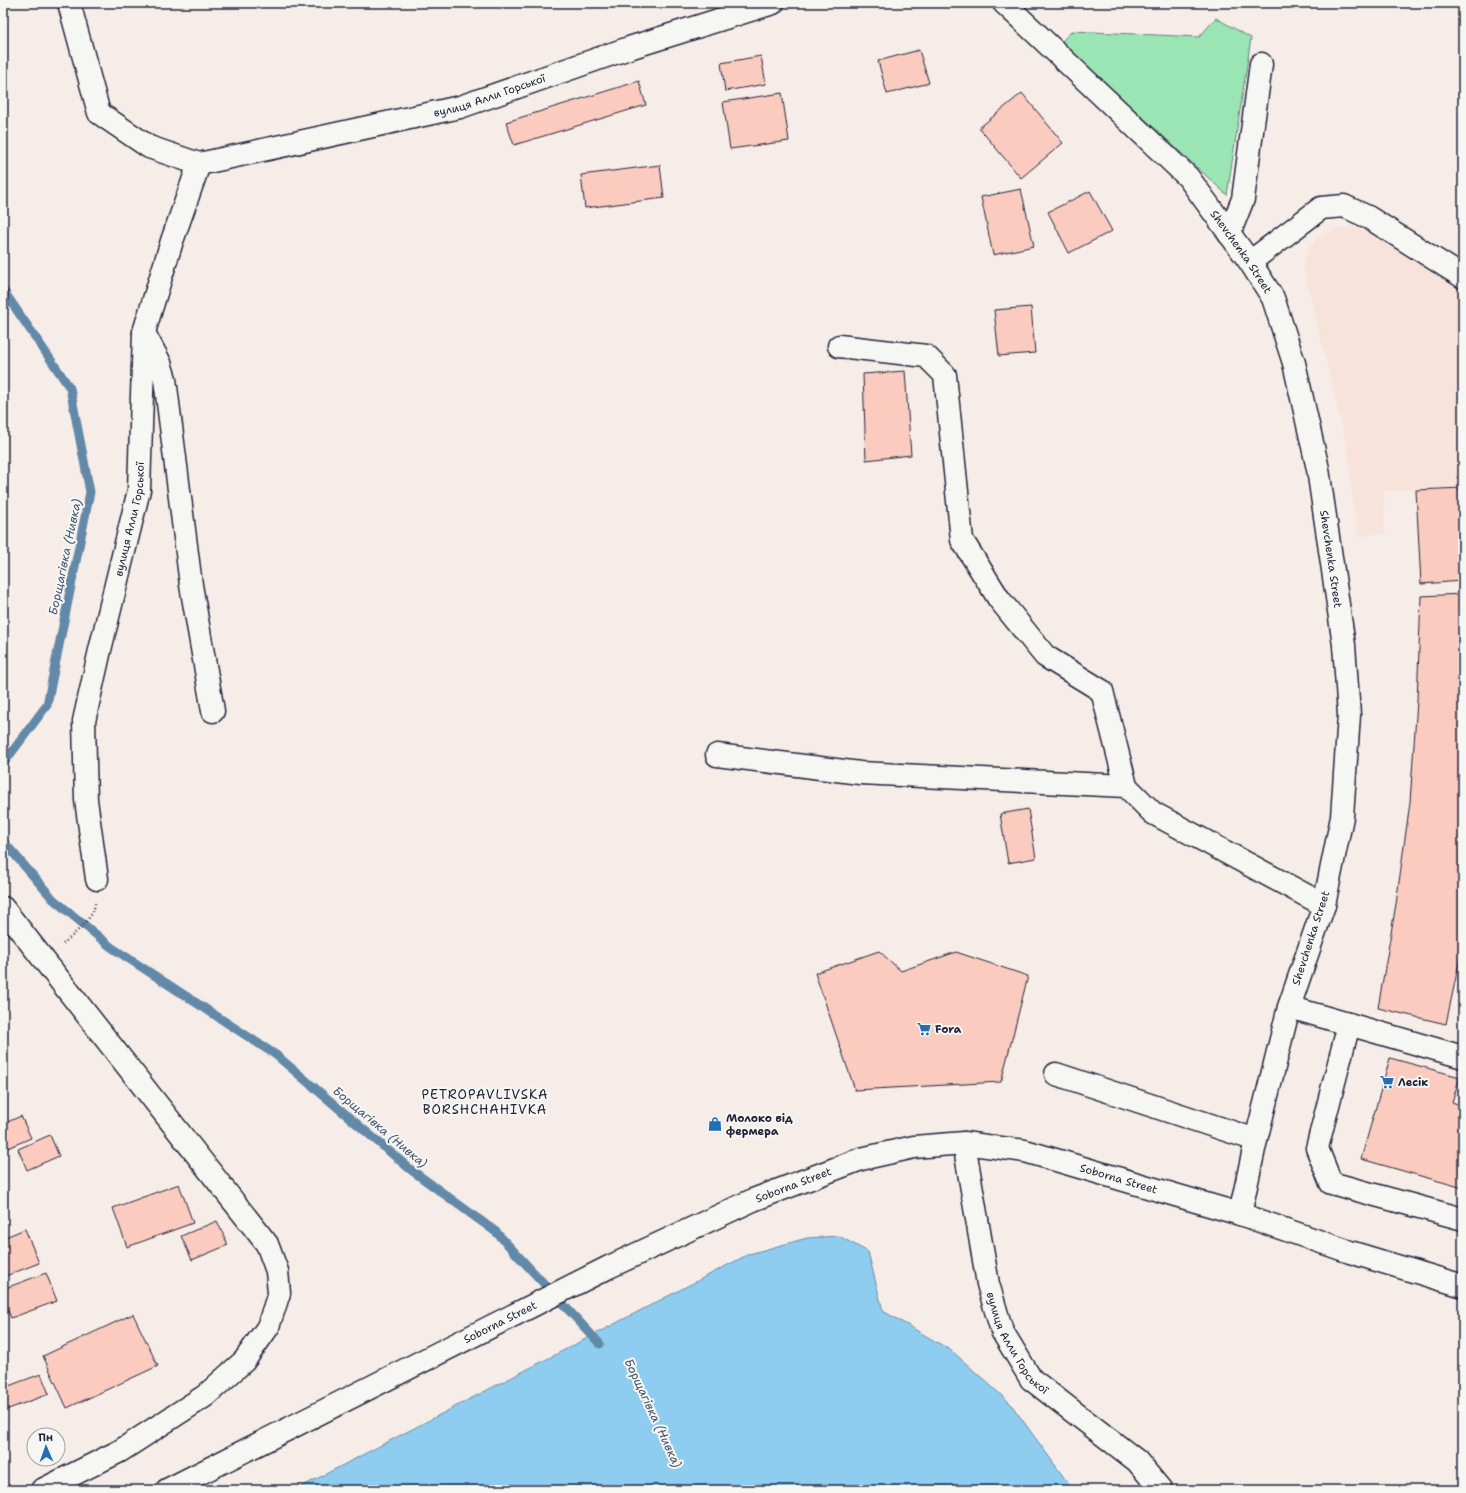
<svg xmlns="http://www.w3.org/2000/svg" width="1466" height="1493" font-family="'Shantell Sans',sans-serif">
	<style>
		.built { fill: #f8e3db }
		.green { fill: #9be5b4; stroke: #5e8478 }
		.water { fill: #8fcdf0; stroke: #6389a8 }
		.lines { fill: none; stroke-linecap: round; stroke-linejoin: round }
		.stream { stroke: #6389a8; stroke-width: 9 }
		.building { fill: #facbbe; stroke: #22223b }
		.minor-casing { stroke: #22223b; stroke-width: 25 }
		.major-casing { stroke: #22223b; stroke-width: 25 }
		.path { stroke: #22223b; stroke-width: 2.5; stroke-dasharray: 1 3; stroke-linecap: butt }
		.minor { stroke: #f6f6f2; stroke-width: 22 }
		.major { stroke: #f6f6f2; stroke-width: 22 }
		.labels { text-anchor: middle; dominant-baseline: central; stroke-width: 4; stroke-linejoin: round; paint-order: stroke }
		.street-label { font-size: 11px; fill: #22223b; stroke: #f6f6f2 }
		.poi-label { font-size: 11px; font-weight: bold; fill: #22223b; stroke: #f6f6f2; text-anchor: start }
		.water-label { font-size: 12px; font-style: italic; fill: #435571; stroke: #f6f6f2 }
		.quarter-label { font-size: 13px; letter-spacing: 1px; fill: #22223b; stroke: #f6f6f2 }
	</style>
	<rect width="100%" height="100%" fill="#f7ede8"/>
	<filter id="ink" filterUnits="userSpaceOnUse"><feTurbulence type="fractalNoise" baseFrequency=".025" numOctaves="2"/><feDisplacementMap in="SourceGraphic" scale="8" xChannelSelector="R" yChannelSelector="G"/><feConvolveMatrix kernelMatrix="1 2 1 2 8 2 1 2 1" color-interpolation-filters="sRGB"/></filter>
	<g filter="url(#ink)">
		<path class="built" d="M1336,228H1357L1372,234L1463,293V487L1384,491L1385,533L1357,537L1347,448L1303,266L1306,252L1317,238Z"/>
		<path class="green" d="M1216,18L1251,38L1227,195L1061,42L1072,31L1199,37Z"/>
		<path class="water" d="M839,1236L868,1252L883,1311L952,1351L1010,1403L1073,1490H295L749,1254L807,1238Z"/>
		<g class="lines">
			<path class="stream" d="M3,290L70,388L90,492L47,705L3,764
				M3,841L53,899L111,947L276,1055L410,1169L496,1232L600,1344"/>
		</g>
		<path class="building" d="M919,50L929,83L887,94L878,61Z
			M761,56L766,84L725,91L721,63Z
			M639,81L646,105L514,145L506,122Z
			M782,93L789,141L730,149L723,102Z
			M1022,93L1063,143L1021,178L979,128Z
			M660,165L664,198L585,208L581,175Z
			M1021,189L1034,246L993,255L981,197Z
			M1090,191L1112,231L1069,253L1048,212Z
			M1031,307L1035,353L999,356L994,310Z
			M905,371L911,455L866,460L863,374Z
			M1463,488V581L1421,584L1416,490Z
			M1463,594V944L1446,1024L1378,1008L1396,904L1410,802L1417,701L1421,596Z
			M1028,809L1036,858L1008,863L1000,814Z
			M879,951L901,971L956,952L1028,976L1001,1082L855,1090L815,973Z
			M1390,1058L1460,1077L1452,1102L1463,1106V1188L1361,1159Z
			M21,1116L31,1138L3,1150V1124Z
			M50,1135L59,1156L27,1170L18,1149Z
			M179,1184L193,1223L127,1247L113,1208Z
			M217,1221L228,1245L192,1260L181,1236Z
			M25,1229L39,1263L3,1277V1238Z
			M46,1273L57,1301L11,1318L3,1298V1289Z
			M133,1314L158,1366L67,1408L43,1356Z
			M41,1374L49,1394L3,1411V1388Z"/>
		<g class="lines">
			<defs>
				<g id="minor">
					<path id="s1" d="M69,3L99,113L149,147L199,164L460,107L629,48L773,3"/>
					<path id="s2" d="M1004,3L1188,177L1250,262L1273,298L1294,363L1318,469L1344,645L1349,715L1342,817L1324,905L1289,1007L1256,1140L1240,1214"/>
					<path d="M1229,234L1243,199L1261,64"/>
					<path d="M1250,262L1321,208L1344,206L1368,217L1463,277"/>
					<path d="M144,333L160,363L165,379L191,585L213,711"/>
					<path d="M839,346L926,356L945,375L962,540L999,599L1045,656L1102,691L1126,786"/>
					<path d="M717,755L860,773L1126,786L1153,813L1324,905"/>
					<path id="s3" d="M97,879L86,800L84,721L100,650L139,490L144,332L172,241L199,164"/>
					<path d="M3,908L267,1244L277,1271L279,1293L268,1327L244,1361L205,1396L120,1451L42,1490"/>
					<path d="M1289,1007L1463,1057"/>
					<path d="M1349,1024L1317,1148L1331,1183L1463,1219"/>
					<path d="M1056,1074L1256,1140"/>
					<path id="s4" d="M964,1143L988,1284L1002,1331L1031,1379L1137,1461L1161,1490"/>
				</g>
				<g id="major">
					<path id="s5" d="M167,1490L609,1267L753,1200L861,1159L914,1147L964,1143L1025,1151L1240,1214L1350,1252L1463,1286"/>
				</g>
			</defs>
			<use href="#minor" class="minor-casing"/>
			<use href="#major" class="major-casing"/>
			<path class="path" d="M63,944C73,935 95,917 95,903"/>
			<use href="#minor" class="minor"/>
			<use href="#major" class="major"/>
		</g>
	</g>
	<defs>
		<symbol id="supermarket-bare" viewBox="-9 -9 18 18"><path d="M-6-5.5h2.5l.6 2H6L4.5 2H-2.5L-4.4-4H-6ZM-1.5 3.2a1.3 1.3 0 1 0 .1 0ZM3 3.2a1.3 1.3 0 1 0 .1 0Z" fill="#1f6fb2" stroke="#f6f6f2" stroke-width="2.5" paint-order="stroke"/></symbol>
		<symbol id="shop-bare" viewBox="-9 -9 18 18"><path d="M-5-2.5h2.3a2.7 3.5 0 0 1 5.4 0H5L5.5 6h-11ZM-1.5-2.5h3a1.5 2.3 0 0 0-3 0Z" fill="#1f6fb2" stroke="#f6f6f2" stroke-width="2.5" paint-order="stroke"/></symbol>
	</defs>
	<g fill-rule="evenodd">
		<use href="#supermarket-bare" x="914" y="1019" width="20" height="20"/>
		<use href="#supermarket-bare" x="1377" y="1072" width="20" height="20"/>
		<use href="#shop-bare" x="705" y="1114" width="20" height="20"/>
	</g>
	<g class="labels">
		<g class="street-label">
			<text stroke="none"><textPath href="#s1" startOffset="526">вулиця Алли Горської</textPath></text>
			<text stroke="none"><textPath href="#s2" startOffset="345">Shevchenka Street</textPath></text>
			<text stroke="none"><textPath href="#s3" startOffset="366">вулиця Алли Горської</textPath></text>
			<text stroke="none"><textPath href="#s2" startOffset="669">Shevchenka Street</textPath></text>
			<text transform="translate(1311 938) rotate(-72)">Shevchenka Street</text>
			<text stroke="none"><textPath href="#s5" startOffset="1033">Soborna Street</textPath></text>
			<text stroke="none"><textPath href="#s5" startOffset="697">Soborna Street</textPath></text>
			<text stroke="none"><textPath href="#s5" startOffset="373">Soborna Street</textPath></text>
			<text stroke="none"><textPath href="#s4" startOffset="210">вулиця Алли Горської</textPath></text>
		</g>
		<g class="poi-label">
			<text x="935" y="1029">Fora</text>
			<text x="1398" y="1082">Лесік</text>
			<text x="726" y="1118">Молоко від<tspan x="726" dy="13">фермера</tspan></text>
		</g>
		<g class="water-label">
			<text transform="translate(65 557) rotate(-78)">Борщагівка (Нивка)</text>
			<text transform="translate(380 1127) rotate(40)">Борщагівка (Нивка)</text>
			<text transform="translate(653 1413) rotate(65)">Борщагівка (Нивка)</text>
		</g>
		<g class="quarter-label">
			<text x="485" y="1094">PETROPAVLIVSKA<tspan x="485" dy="15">BORSHCHAHIVKA</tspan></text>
		</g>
	</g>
	<rect width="1466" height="1493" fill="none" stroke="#f6f6f2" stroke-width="16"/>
	<rect x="8" y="8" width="1450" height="1477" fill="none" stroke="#22223b" stroke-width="1.5" filter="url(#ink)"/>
	<g transform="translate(46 1447) rotate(358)"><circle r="19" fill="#f6f6f2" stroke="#a1a1a9"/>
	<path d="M0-3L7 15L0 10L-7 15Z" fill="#1f6fb2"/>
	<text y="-6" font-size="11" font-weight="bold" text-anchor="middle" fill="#22223b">Пн</text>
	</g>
</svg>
